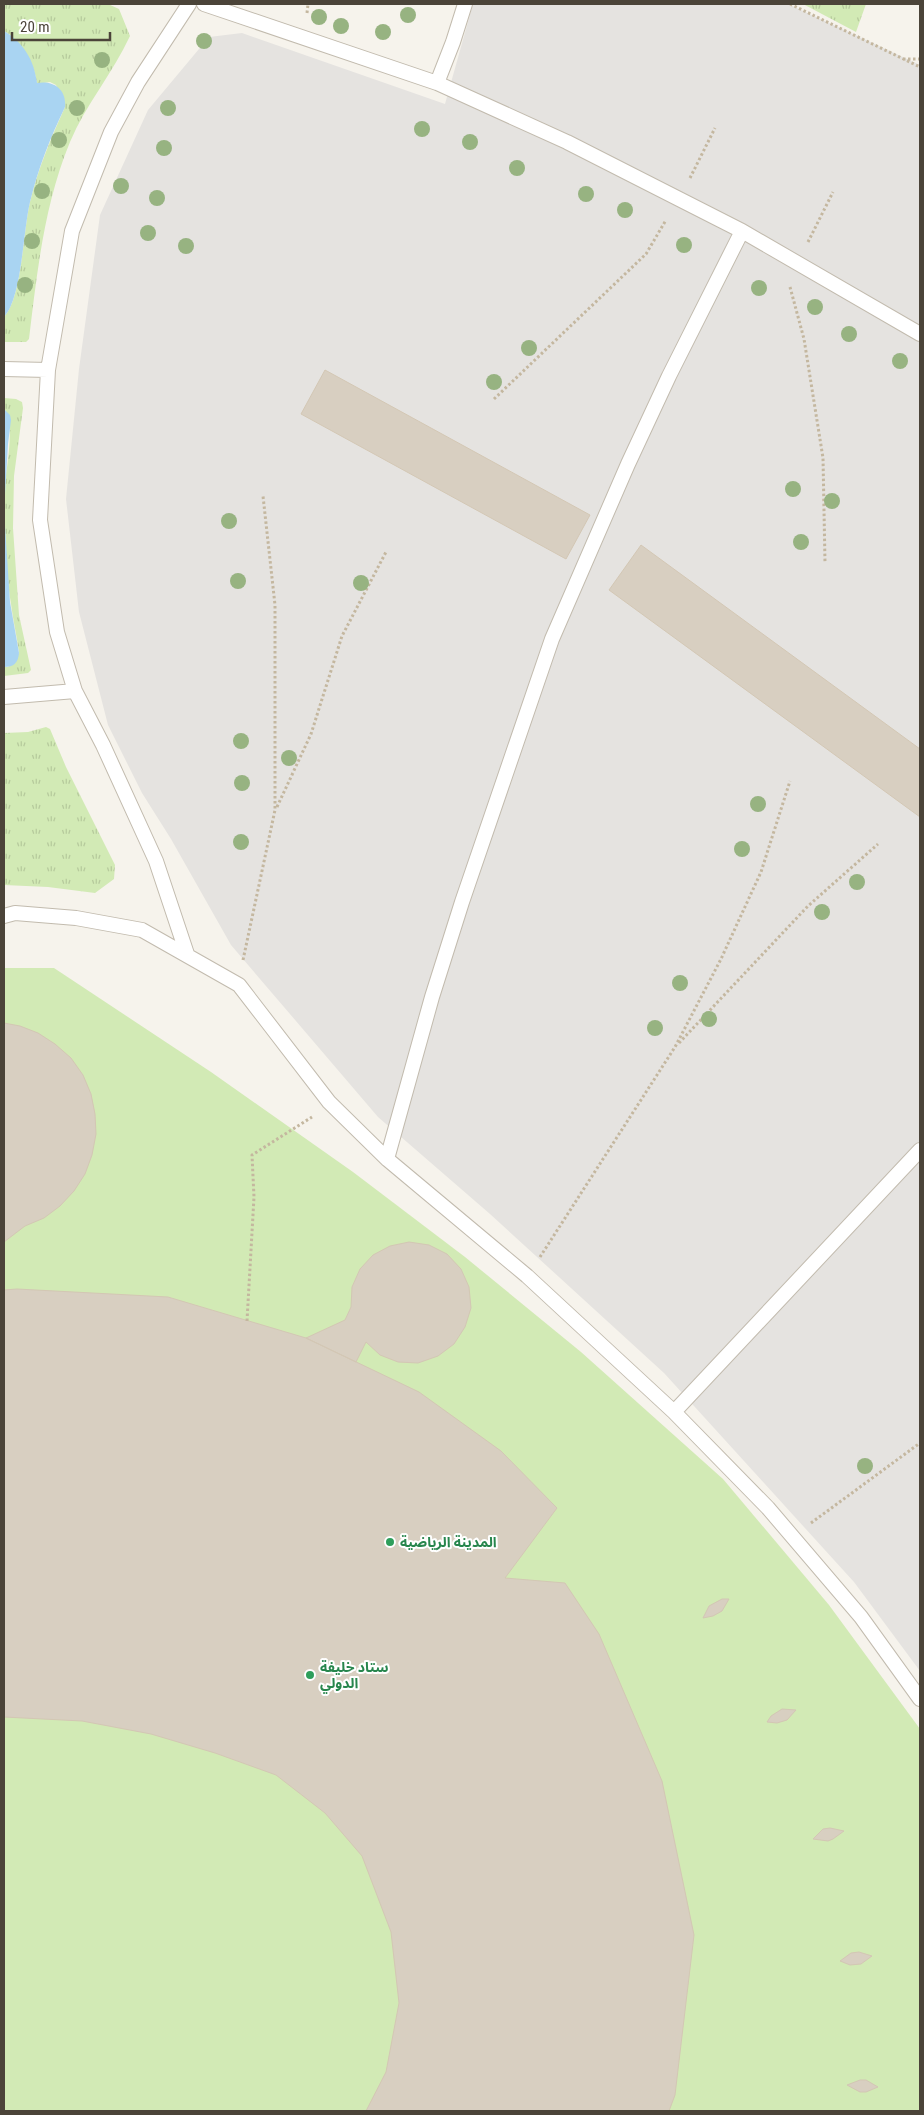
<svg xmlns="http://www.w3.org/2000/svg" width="924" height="2115" font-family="'Roboto Condensed','Noto Sans Arabic',sans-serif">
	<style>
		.grass { fill: url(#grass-tufts) }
		.pitch { fill: #d2eab5 }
		.parking { fill: #e5e3e0 }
		.water { fill: #a9d4f2 }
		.building { fill: #d8cfc1; stroke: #d3c7b4 }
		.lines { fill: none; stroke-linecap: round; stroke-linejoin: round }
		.service-casing { stroke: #c2bbae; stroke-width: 16 }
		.path { stroke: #c4b79f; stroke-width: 3; stroke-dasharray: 2.5 2.5; stroke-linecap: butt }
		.service { stroke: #fff; stroke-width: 14 }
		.tree { fill: #97b381 }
		.leisure-dot { fill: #2e9e5b; stroke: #fff; stroke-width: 2 }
		.labels { text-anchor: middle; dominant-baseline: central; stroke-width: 4; stroke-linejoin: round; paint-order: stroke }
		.leisure-label { font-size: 14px; font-weight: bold; fill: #27864d; stroke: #fff; text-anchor: start }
	</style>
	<defs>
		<pattern id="grass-tufts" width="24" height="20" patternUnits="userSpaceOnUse" patternTransform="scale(1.25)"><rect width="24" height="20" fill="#d2eab5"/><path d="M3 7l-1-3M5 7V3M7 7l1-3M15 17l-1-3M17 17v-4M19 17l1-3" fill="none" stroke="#b6ca9c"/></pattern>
	</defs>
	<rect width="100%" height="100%" fill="#f6f3ec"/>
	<path class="grass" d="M4,4H108L119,9L130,36C113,73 86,104 70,142C44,205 37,273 29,339L26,342H4V317C22,298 23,231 30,202C38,169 51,138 65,107L56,85L50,82L37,84C35,64 21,41 4,31Z
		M803,4H866L856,32Z
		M4,398L16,399L22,402L23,408L14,476L13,528L19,615L31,670L28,673L4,676V667H8L19,653C17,637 13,620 11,604C5,566 2,525 5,486C6,469 16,420 4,409Z
		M46,727L50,729L66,767L115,865L114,879L95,893L48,887L4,885V733L28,732Z"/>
	<path class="pitch" d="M4,968H54L211,1072L353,1172L465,1257L581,1352L723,1479L829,1605L920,1729V2111H4Z"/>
	<path class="parking" d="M473,4H788L920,65V1671L854,1582L664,1373L490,1214L378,1117L231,945L171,839L142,793L108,725L79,612L66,499L79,369L100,215L148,110L209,37L242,33L445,104Z"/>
	<path class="water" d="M4,31C24,43 34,60 37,83C53,80 67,89 65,107C50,138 38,169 30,202C23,231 22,298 4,317Z
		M4,409L10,415L11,420L8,444L4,511L10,602L19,653C18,663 14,667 4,667Z"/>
	<path class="building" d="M325,370L590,515L566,559L301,414Z
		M641,545L920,749V817L609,590Z
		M4,1023L20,1026L38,1033L55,1044L71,1058L83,1075L91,1094L95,1114L96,1134L92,1155L85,1174L74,1191L60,1206L44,1218L25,1226L4,1242Z
		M409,1242L429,1245L447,1254L461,1269L469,1287L471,1308L465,1327L454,1344L438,1356L418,1363L398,1362L380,1355L366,1342L356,1362L306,1338L345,1320L351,1307L352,1287L360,1269L373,1255L390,1246Z
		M17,1289L168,1297L306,1338L419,1392L501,1451L557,1508L505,1578L565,1583L599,1634L662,1781L694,1935L675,2095L669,2111H366L386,2072L399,2003L391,1932L362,1856L325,1813L276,1775L215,1753L151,1734L82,1721L4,1717V1290Z
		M722,1599H729L722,1611L713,1616L703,1618L709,1606Z
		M782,1709L796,1710L787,1720L777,1723L767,1722L771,1716Z
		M830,1828L844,1831L833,1839L828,1841L813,1839L823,1829Z
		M859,1952L872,1956L861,1964L850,1965L840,1961L851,1953Z
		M860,2080H866L878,2087L866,2092H860L847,2085Z"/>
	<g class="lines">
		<defs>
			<path id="service" d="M204,4L437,83L567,142L742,231L920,334
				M437,83L453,42L465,4
				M4,369L48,370
				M4,697L75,691
				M4,916L15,913L76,918L142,930L239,985L329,1102L387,1159L527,1276L674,1412L768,1508L861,1617L920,1699
				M187,954L156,861L103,745L75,691L57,632L40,520L48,370L72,231L111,132L138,82L189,4
				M387,1159L432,997L462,902L552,639L628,464L669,376L742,231
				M674,1412L920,1150"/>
		</defs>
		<use href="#service" class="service-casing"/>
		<path class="path" d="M790,4L920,67
			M307,13L308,4
			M903,59H920
			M690,178L715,128
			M808,242L833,192
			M790,287L804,339L823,458L825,563
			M494,399L646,254L666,220
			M277,807L311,734L342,636L386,552
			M243,960L275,810V605L263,496
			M679,1043L808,906L878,844
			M540,1257L675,1047L721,959L761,872L790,781
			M247,1321L254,1197L252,1155L312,1117
			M811,1523L920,1443"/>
		<use href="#service" class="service"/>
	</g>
	<g class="tree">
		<circle cx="408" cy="15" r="8"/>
		<circle cx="319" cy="17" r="8"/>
		<circle cx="341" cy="26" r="8"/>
		<circle cx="383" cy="32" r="8"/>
		<circle cx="204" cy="41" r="8"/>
		<circle cx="102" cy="60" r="8"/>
		<circle cx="77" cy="108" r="8"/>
		<circle cx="168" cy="108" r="8"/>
		<circle cx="422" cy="129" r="8"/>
		<circle cx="59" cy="140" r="8"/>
		<circle cx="470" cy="142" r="8"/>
		<circle cx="164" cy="148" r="8"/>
		<circle cx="517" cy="168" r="8"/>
		<circle cx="121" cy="186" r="8"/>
		<circle cx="42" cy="191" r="8"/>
		<circle cx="586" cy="194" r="8"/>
		<circle cx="157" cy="198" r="8"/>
		<circle cx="625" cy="210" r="8"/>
		<circle cx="148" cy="233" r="8"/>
		<circle cx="32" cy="241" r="8"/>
		<circle cx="684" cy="245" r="8"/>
		<circle cx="186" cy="246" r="8"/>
		<circle cx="25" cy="285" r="8"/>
		<circle cx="759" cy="288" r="8"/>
		<circle cx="815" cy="307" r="8"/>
		<circle cx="849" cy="334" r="8"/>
		<circle cx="529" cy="348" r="8"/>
		<circle cx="900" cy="361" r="8"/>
		<circle cx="494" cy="382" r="8"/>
		<circle cx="793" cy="489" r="8"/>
		<circle cx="832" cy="501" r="8"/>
		<circle cx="229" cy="521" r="8"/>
		<circle cx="801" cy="542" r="8"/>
		<circle cx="238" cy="581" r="8"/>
		<circle cx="361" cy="583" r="8"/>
		<circle cx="241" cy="741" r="8"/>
		<circle cx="289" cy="758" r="8"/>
		<circle cx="242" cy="783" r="8"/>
		<circle cx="758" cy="804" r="8"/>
		<circle cx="241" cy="842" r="8"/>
		<circle cx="742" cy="849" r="8"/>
		<circle cx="857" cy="882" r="8"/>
		<circle cx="822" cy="912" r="8"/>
		<circle cx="680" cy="983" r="8"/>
		<circle cx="709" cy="1019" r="8"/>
		<circle cx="655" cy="1028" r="8"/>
		<circle cx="865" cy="1466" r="8"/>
	</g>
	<g class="leisure-dot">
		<circle cx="390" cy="1542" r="5"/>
		<circle cx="310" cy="1675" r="5"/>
	</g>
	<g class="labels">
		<g class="leisure-label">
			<text x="400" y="1542">المدينة الرياضية</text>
			<text x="320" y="1667">ستاد خليفة<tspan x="320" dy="16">الدولي</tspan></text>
		</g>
	</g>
	<rect width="924" height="2115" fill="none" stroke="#4b4439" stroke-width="10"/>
	<path d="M12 32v8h98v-8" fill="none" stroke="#4b4439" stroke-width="2.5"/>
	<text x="20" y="32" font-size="15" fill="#4b4439" stroke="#ffffff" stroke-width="4" paint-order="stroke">20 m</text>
</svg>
